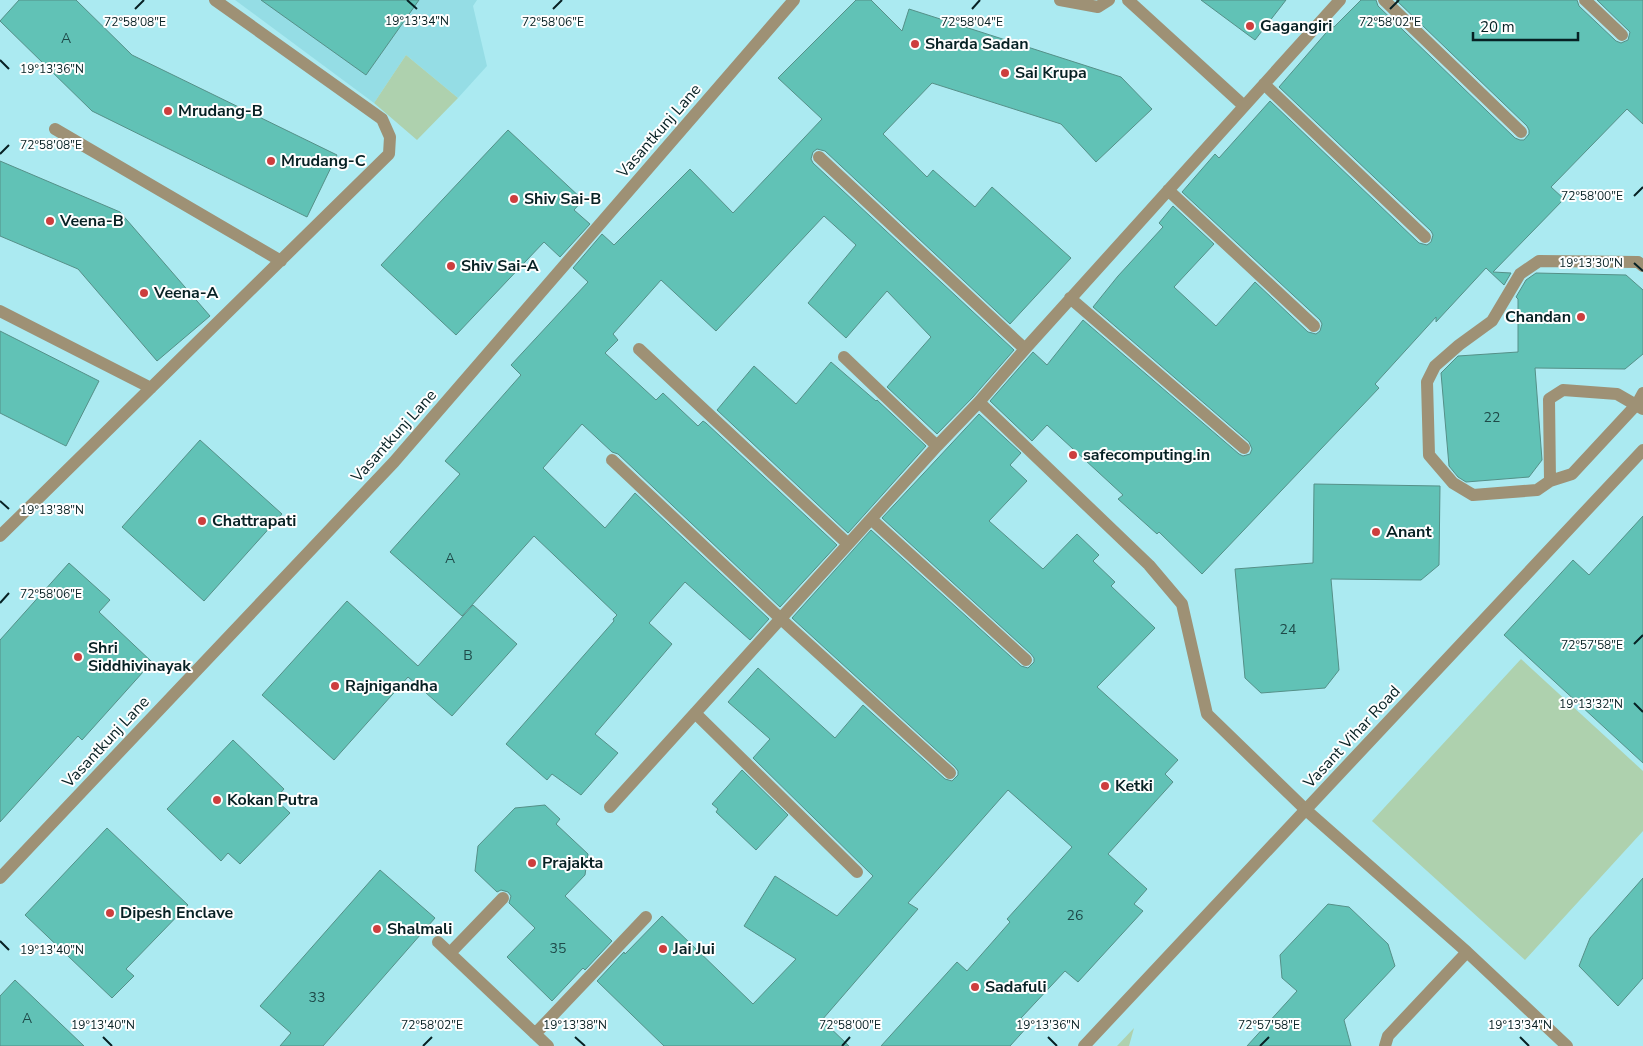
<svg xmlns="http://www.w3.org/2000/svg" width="1643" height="1046" font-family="'Nunito Sans',sans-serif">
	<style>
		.built { fill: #95dde5 }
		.green { fill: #aed1ae }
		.building { fill: #61c2b6; stroke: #559088 }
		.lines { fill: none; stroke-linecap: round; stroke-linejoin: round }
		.service { stroke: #9e9175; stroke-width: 12 }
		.minor { stroke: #9e9175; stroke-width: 12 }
		.tertiary { stroke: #9e9175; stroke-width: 12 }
		.ticks { fill: none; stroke: #072124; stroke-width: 2 }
		.poi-dot { fill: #cd3e3e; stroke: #fefefe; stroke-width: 2 }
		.labels { text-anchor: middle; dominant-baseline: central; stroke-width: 4; stroke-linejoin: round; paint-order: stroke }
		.number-label { font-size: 14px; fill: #1e4948 }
		.poi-label { font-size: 16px; font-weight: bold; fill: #072124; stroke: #fefefe; text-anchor: start }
		.street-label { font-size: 16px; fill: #072124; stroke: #fefefe }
		.ticks-label { font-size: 12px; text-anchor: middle; fill: #072124; stroke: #fefefe; stroke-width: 4; stroke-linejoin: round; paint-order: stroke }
	</style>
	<rect width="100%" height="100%" fill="#abeaf1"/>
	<path class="built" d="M235,0H477L473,6L487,66L458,98L406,55L374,103Z"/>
	<path class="green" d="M406,55L458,98L417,140L374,103Z
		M1521,659L1643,771V831L1525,960L1372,821Z
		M1134,1028L1129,1046H1117Z"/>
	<path class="building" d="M19,0H76L132,55L337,155L307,217L92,111L0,21Z
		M261,0H419L366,75Z
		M856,0H871L902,31L909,9L1121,77L1152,109L1096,162L1061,124L932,83L883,134L927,177L933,170L975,207L992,187L1071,258L1010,324L825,151L817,149L813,152L811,159L813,163L1014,350L973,397L937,434L887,387L931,337L887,291L846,338L808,303L856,245L824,216L716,331L661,280L613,334L618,340L605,353L656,400L663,393L698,426L703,421L706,423L837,545L780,607L618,454L612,452L582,424L543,468L605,528L635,493L769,619L750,640L685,582L649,623L672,644L595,734L618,753L581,795L552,774L547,780L506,744L614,621L613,619L617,615L534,536L462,616L390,552L460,474L445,461L521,375L511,365L588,282L573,268L602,234L614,245L690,169L733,213L822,119L778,78Z
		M1201,0H1286L1255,40Z
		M1361,0H1376L1378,6L1515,138L1520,140H1524L1529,134V130L1527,126L1396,0H1577L1579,6L1616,41L1621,43L1628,40L1630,32L1597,0H1643V124L1627,109L1551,187L1564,199L1493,272L1511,273L1504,285L1486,268L1436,322V317L1375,384L1379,388L1202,574L1159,532L1157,534L1118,499L1123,495L1047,425L1032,441L990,401L1033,352L1047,365L1083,320L1239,454L1243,456L1250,454L1252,449L1249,442L1093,307L1118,276L1163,227L1159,223L1173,206L1214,244L1174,287L1216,326L1255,282L1308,332L1316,334L1320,331L1322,324L1320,320L1182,192L1215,154L1219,158L1270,101L1419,243L1427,245L1431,242L1433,235L1431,231L1279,87L1332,26L1334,27Z
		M508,130L583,200L574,210L590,224L560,257L544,242L456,335L381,265Z
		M0,161L120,212L210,316L157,361L78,269L0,236Z
		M1536,273L1626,275L1643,290V354L1625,369L1535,368L1542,460L1529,477L1466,482L1458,477L1449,466L1441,373L1458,356L1518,352V299L1516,297L1526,280Z
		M0,331L99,381L66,446L0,413Z
		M831,362L876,401L877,400L926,446L848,533L717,410L754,366L796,404Z
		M979,414L1021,453L1010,465L1027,481L989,521L1043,569L1077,534L1099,555L1093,561L1115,582L1111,586L1155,628L1097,687L1178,760L1165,774L1173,782L1108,854L1147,889L1134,904L1143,911L1078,982L1065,971L1021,1018L1029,1025L1010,1046H881L957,962L967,971L1010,922L1007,919L1072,847L1008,790L908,903L918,909L822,1020L849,1046H664L597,981L624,952L625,954L662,916L753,1004L796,959L744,926L775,876L837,916L873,876L753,758L770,739L728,702L758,668L835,738L863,705L945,779L952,781L958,775V771L955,767L792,618L871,530L1021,666L1028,668L1034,662V658L1031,654L882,518Z
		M200,440L282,514L204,601L122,527Z
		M1314,484L1440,486L1439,565L1421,580L1331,579L1339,670L1325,688L1261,693L1245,678L1235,569L1313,563Z
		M1643,516V763L1504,635L1573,560L1589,575Z
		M69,563L110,600L99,612L152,662L82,740L78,736L0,822V640Z
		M347,601L418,666L473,605L517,644L452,716L408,677L334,760L262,695Z
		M233,740L284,789L275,799L290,813L240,864L228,853L221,861L167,809Z
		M742,770L788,815L756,850L716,812L718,809L712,804Z
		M545,805L560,819L556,824L588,854L585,875L565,896L612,941L585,970L583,968L552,1001L507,957L535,928L509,903L511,896L508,892L501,890L497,892L475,871L478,846L515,808Z
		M107,828L188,905L126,969L134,976L112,998L25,915Z
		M380,870L435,918L323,1046H280L291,1033L260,1006Z
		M1643,878V978L1618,1006L1579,966L1590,938Z
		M1328,904L1349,907L1388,944L1395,966L1344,1020L1351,1046H1247L1297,991L1282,978L1280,955Z
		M15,980L84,1046H0V996Z"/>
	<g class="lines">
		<path class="service" d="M55,129L281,261
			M0,311L151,388
			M0,536L389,154L390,137L382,119L215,0
			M438,942L548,1046
			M450,953L503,898
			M535,1034L646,917"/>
		<path class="minor" d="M1060,0L1098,7L1109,0
			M1128,0L1244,106
			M1384,0L1521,132
			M1585,0L1622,35
			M1264,84L1425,237
			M819,157L1025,349
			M1168,190L1314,326
			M1643,266L1638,262L1539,261L1520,274L1492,321L1459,345L1435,366L1427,382L1429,455L1453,483L1473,495L1537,490L1550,481L1572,474L1637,404L1643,393
			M1070,298L1244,448
			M639,349L848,544
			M844,357L937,446
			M979,402L1149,565L1182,604L1207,714L1306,810L1467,952L1567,1046
			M612,460L781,619L950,773
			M1550,481L1549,399L1563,390L1617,394L1643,409
			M871,519L1026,660
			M695,713L857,872
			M610,807L937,446L979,402L1025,349L1340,0
			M0,878L394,462L794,0
			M1385,1046L1388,1036L1467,952"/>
		<path class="tertiary" d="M1084,1046L1643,450"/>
	</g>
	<path class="ticks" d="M407,0L417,9M135,9L144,0M553,9L562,0M972,9L980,0M1390,9L1399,0M0,60L9,69M0,154L9,145M1634,196L1643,187M1634,263L1643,271M0,501L9,509M0,603L9,593M1634,644L1643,635M1634,703L1643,712M0,941L9,950M103,1037L112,1046M575,1037L585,1046M1048,1037L1057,1046M1520,1037L1529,1046M423,1046L432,1037M842,1046L850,1037M1260,1046L1269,1037"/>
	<g class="poi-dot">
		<circle cx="1250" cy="26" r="5"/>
		<circle cx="915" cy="44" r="5"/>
		<circle cx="1005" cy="73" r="5"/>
		<circle cx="168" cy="111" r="5"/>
		<circle cx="271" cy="161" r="5"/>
		<circle cx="514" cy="199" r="5"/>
		<circle cx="50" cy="221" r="5"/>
		<circle cx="451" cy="266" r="5"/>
		<circle cx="144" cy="293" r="5"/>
		<circle cx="1581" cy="317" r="5"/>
		<circle cx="1073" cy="455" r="5"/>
		<circle cx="202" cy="521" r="5"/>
		<circle cx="1376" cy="532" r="5"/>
		<circle cx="78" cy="657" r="5"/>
		<circle cx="335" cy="686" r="5"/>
		<circle cx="1105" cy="786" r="5"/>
		<circle cx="217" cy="800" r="5"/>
		<circle cx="532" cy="863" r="5"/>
		<circle cx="110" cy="913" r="5"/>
		<circle cx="377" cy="929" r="5"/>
		<circle cx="663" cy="949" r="5"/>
		<circle cx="975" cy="987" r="5"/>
	</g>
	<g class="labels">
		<g class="number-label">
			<text x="66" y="38">A</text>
			<text x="1492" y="417">22</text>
			<text x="450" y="558">A</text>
			<text x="1288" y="629">24</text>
			<text x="468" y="655">B</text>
			<text x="1075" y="915">26</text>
			<text x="558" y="948">35</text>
			<text x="317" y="997">33</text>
			<text x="27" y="1018">A</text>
		</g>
		<g class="poi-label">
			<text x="1260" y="26">Gagangiri</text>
			<text x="925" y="44">Sharda Sadan</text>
			<text x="1015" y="73">Sai Krupa</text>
			<text x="178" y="111">Mrudang-B</text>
			<text x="281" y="161">Mrudang-C</text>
			<text x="524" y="199">Shiv Sai-B</text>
			<text x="60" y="221">Veena-B</text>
			<text x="461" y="266">Shiv Sai-A</text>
			<text x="154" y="293">Veena-A</text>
			<text x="1571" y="317" text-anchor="end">Chandan</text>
			<text x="1083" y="455">safecomputing.in</text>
			<text x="212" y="521">Chattrapati</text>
			<text x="1386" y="532">Anant</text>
			<text x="88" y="648">Shri<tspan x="88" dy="18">Siddhivinayak</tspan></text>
			<text x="345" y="686">Rajnigandha</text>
			<text x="1115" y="786">Ketki</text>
			<text x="227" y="800">Kokan Putra</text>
			<text x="542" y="863">Prajakta</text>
			<text x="120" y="913">Dipesh Enclave</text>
			<text x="387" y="929">Shalmali</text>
			<text x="673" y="949">Jai Jui</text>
			<text x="985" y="987">Sadafuli</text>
		</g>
		<g class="street-label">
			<text transform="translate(659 131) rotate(-49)">Vasantkunj Lane</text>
			<text transform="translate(394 436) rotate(-48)">Vasantkunj Lane</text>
			<text transform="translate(1352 737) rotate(-47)">Vasant Vihar Road</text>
			<text transform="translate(106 742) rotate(-47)">Vasantkunj Lane</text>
		</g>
	</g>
	<g class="ticks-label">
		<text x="417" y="25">19°13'34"N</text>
		<text x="135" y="26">72°58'08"E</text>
		<text x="553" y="26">72°58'06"E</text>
		<text x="972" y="26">72°58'04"E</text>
		<text x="1390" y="26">72°58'02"E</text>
		<text x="52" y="73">19°13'36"N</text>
		<text x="51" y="149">72°58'08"E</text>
		<text x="1592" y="200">72°58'00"E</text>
		<text x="1591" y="267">19°13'30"N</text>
		<text x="52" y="514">19°13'38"N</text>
		<text x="51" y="598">72°58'06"E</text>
		<text x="1592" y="649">72°57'58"E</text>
		<text x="1591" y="708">19°13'32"N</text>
		<text x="52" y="954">19°13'40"N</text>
		<text x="432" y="1029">72°58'02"E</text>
		<text x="850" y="1029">72°58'00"E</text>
		<text x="1269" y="1029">72°57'58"E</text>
		<text x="103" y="1029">19°13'40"N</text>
		<text x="575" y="1029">19°13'38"N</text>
		<text x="1048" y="1029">19°13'36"N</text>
		<text x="1520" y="1029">19°13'34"N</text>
	</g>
	<path d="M1473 32v8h105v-8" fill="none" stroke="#072124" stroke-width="2.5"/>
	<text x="1480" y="32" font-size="15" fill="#072124" stroke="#fefefe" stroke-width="4" paint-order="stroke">20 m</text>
</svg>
